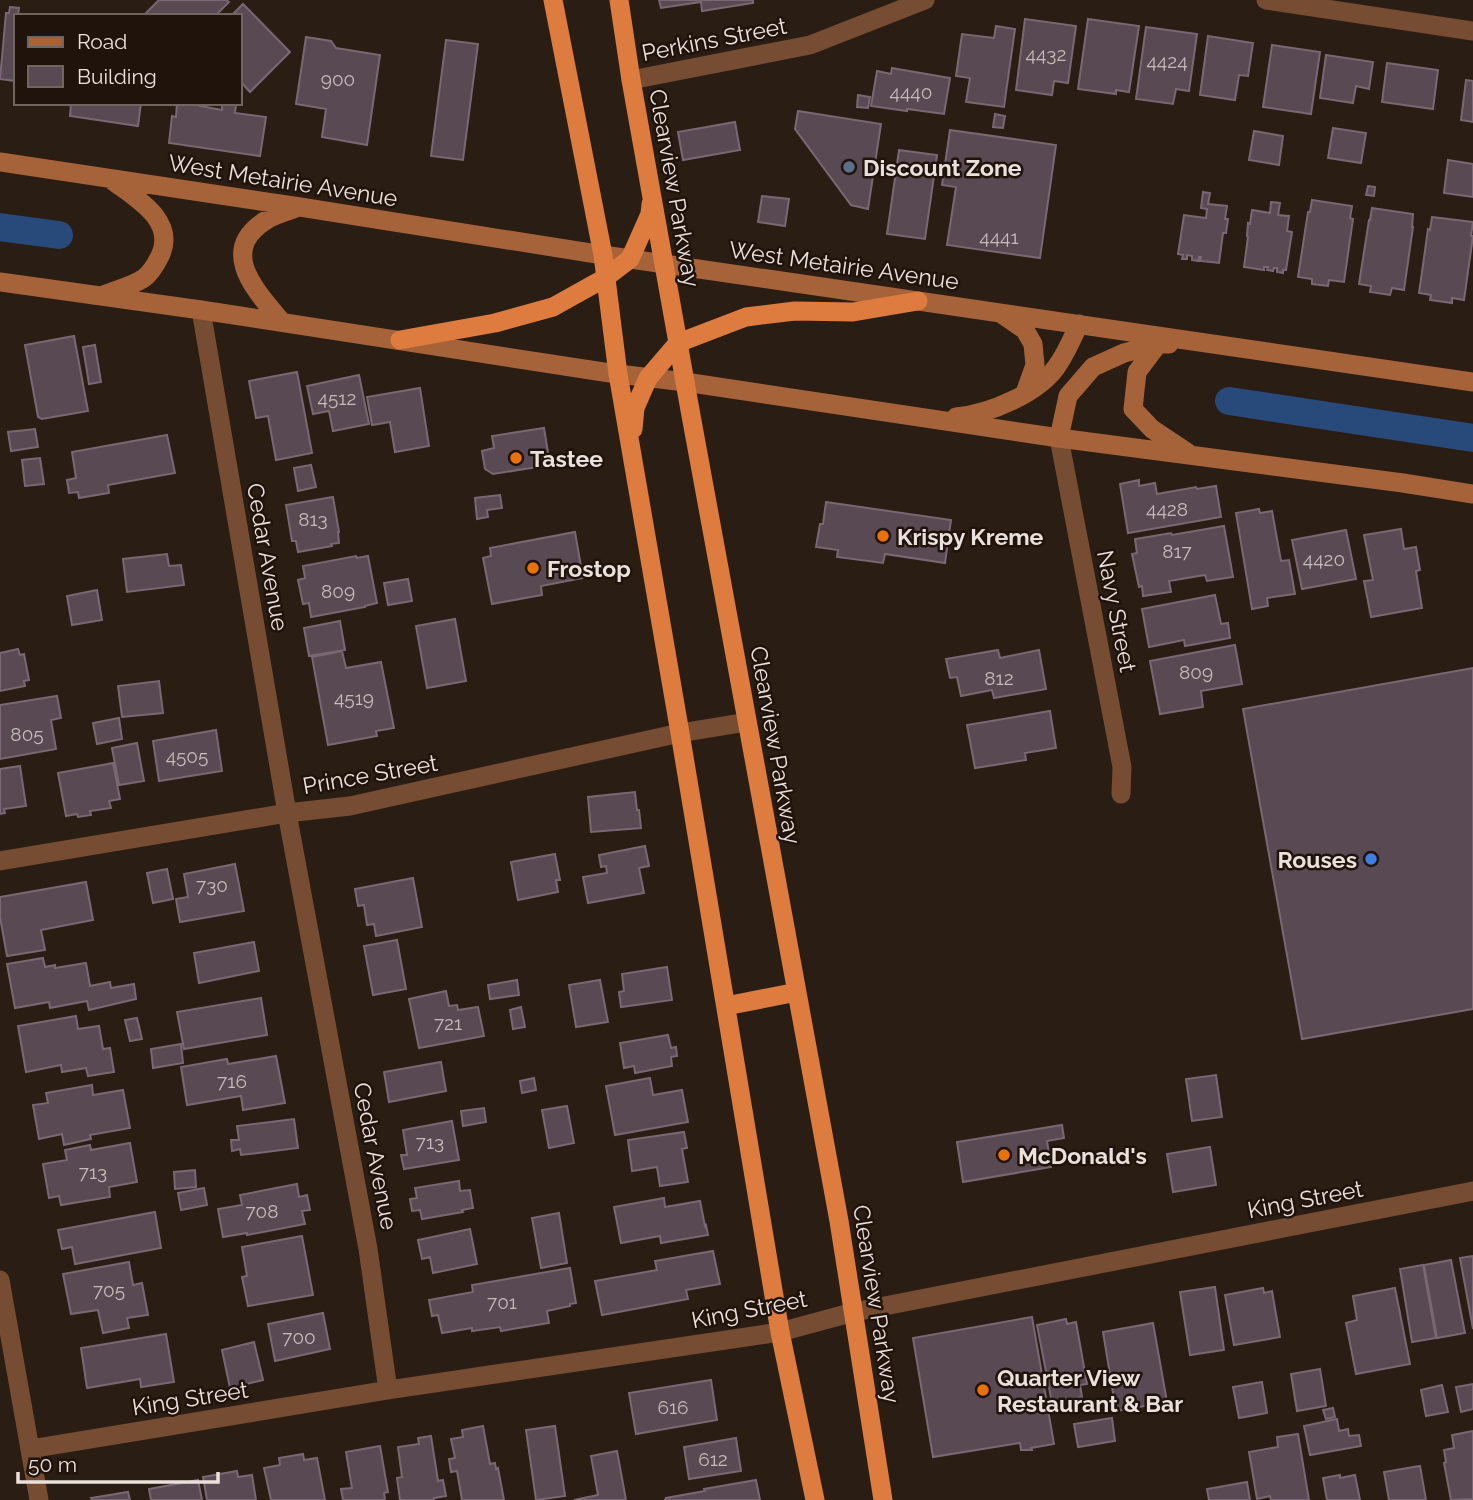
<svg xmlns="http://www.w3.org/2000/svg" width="1473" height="1500" font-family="Raleway,sans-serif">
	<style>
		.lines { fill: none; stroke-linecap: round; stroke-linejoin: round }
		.canal { stroke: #274a7b; stroke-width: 28 }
		.building { fill: #584952; stroke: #796873; stroke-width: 2 }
		.minor { stroke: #764c32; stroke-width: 19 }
		.secondary { stroke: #a66339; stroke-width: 19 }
		.trunk { stroke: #dd7c3e; stroke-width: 19 }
		.service-dot { fill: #5c6f8a; stroke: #20130b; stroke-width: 2.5 }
		.food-dot { fill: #e8710a; stroke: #20130b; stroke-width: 2.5 }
		.shop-dot { fill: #3f7fe0; stroke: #20130b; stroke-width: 2.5 }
		.labels { text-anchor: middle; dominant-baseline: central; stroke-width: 5; stroke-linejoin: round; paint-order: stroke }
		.number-label { font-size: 19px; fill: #c6bbba }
		.street-label { font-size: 23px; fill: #ebe1dc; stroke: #20130b }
		.poi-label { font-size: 23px; font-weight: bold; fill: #ebe1dc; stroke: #20130b; text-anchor: start }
	</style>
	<rect width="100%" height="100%" fill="#2a1d14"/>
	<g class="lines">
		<path class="canal" d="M0,227L59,235
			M1229,401L1473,438"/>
	</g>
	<path class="building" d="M159,0H226L229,2L215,16H145L144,15Z
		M659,0H753V3L702,11L701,2L661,8Z
		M243,4L290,52L250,92L240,81V16H231Z
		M10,7L19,8L18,14L33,16H16V81L0,79L6,13H9Z
		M1025,19L1076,26L1068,83L1054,81L1052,95L1016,90Z
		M1088,19L1139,26L1129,92L1116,90V94L1078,89Z
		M996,26L1015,29L1004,107L966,102L970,78L956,76L962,34L994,38Z
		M1146,27L1197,34L1189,91L1176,89L1173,104L1136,99Z
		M1208,36L1253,43L1248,76L1239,75L1235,100L1200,95Z
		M306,37L331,41L336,48L380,55L367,145L322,137L326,109L296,104Z
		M446,40L478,44L463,160L431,156Z
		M1272,45L1320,52L1311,114L1263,107Z
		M1326,55L1373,62L1369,89L1356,86L1353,103L1320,98Z
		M1387,63L1438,70L1433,109L1382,102Z
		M892,68L950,78L944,114L907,109V111L871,106L877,71L891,74Z
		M1466,80L1473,81V122L1461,120Z
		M858,95L870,97L868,108L857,107Z
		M71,103H141L138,126L70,116Z
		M177,103H201L200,106L222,110V104L236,105L235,113L266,117L260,156L169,143L172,116L176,117Z
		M798,111L881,124L868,209L851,205L795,129Z
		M995,114L1005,116L1003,128L993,127Z
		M735,122L740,150L683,160L678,132Z
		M1333,128L1366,133L1361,163L1328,158Z
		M950,130L1056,145L1040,258L947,245L956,187L942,185Z
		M1254,131L1283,136L1279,165L1249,160Z
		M899,150L937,155L925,239L887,234Z
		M1448,160L1473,164V197L1444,193Z
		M1368,186L1375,187L1374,196L1366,195Z
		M1203,192L1210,193L1208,204L1227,206L1225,219H1228L1226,233H1223L1219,263L1200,261L1201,257H1199L1198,261L1192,260V256L1187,255V259H1182L1183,255L1178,254L1184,215L1206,218L1207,209L1201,208Z
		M762,196L789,199L785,226L758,222Z
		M1312,200L1352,206L1350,218L1353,219L1344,282L1329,280L1328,286L1312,284V279L1298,277L1308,212H1310Z
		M1271,202L1280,203L1278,215L1289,216L1287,231L1292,232L1286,270H1283V273L1277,272V268H1274L1273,271L1267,270L1268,267H1264V270L1244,267L1248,237L1247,236L1248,223L1250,224L1252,210L1270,213Z
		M1372,208L1413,214L1412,227H1413L1404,290L1392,288L1390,295L1370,292L1371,286L1359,284L1369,220H1370Z
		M1432,217L1473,222L1471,236H1473L1464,300L1452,298V303L1430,300L1431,295L1419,293L1428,229L1430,230Z
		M74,336L88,411L42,419L38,417L25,345Z
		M95,345L101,382L89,384L83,347Z
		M297,372L312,453L276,460L268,416L256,418L249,381Z
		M359,375L369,424L333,431L329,411L313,414L307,386Z
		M420,388L429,446L395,452L390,422L372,425L367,397Z
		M544,428L550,465L493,474L485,469L482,451L494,448L492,436Z
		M35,429L38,447L11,451L8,432Z
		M167,435L175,473L108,485L109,493L79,498L78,492L69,493L67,480L76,478L72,452Z
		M40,458L44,484L25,486L22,460Z
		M311,465L316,487L298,491L294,468Z
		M1139,480V486L1155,483L1157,494L1196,487L1197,489L1216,486L1221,517L1128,533L1120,484Z
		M500,495L502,508L487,510L488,517L477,519L475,498Z
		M333,497L339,532H338L339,543L331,544L332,546L298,552L296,541H292L286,505Z
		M826,502L951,520L945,563L885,554L883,563L837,557L838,550L816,547L820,524H823Z
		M1259,509L1260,513L1272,511L1281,561L1289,560L1295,594L1267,598L1268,606L1252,609L1236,513Z
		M1224,526L1233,577L1207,581L1205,575L1169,581L1171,592L1143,596L1142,586L1139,587L1132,554L1137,553L1135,539L1171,533L1172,535Z
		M1401,529L1404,549L1416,547L1420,570L1416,571L1422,608L1371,617L1364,581L1373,580L1364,535Z
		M1346,530L1356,579L1302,589L1292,540Z
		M575,532L583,578L541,586L542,595L492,604L483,558L491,556L490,548Z
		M167,554L169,566L181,565L184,585L127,592L123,559Z
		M356,556L357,558L368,556L377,603L365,606V607L311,617L309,603L303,604L298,580L305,578L303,566Z
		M408,579L412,601L388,605L384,583Z
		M97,590L102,620L72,625L67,596Z
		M1215,595L1221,624L1228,623L1230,638L1185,646L1184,640L1149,647L1142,609Z
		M455,619L466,681L427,688L416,626Z
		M340,621L345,650L309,656L304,628Z
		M1235,645L1242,684L1201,691L1203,707L1160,714L1150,661Z
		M18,649L20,655L24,654L29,680L24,681L25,686L0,691V653Z
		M998,650L1000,658L1039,650L1046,689L994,698L992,690L961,696L957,677L950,678L946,659Z
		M342,651L346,668L381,662L394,728L376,731L377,736L328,745L312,657Z
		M1473,668V1009L1302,1039L1243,709Z
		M159,681L163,713L122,717L118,686Z
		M57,696L61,718L51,720L56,749L0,759V705Z
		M1050,711L1056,748L1025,753L1026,760L975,768L967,725Z
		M119,718L122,739L97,744L93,723Z
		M216,730L222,771L159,781L153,741Z
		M137,743L144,781L119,785L112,748Z
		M113,763L120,799L109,801L111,808L90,811L91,815L78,817L77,814L66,816L58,773Z
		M20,766L26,806L4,809L5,813L0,814V769Z
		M635,792L637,810H639L641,828L591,832L588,797Z
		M645,846L649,866L639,868L644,893L588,903L583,877L607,873L606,866L601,867L599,855Z
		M555,854L560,880H556L558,892L518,900L511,862Z
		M235,864L244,911L180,922L176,899L188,897L184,874Z
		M167,869L173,899L153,903L147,873Z
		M413,878L422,927L376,936L374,924L367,925L364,905L358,906L355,889Z
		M86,882L93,920L41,930L45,950L7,956L0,917V897Z
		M397,940L406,989L373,995L364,946Z
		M254,942L259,971L199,983L194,953Z
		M43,958L45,967L55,965V968L86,963L90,986L110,982L111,988L134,984L136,999L89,1010L87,1001L50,1008L49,1002L15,1008L7,964Z
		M667,967L672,1000L621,1007L619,992L624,991L622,974Z
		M517,980L519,995L490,999L488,985Z
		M600,980L608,1022L576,1027L569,985Z
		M446,991L449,1006L457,1005L458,1010L478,1007L484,1036L419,1048L409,999Z
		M261,998L267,1035L184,1049L177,1012Z
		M521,1007L525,1027L513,1029L510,1010Z
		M76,1016L78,1029L99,1026L103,1049L110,1048L114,1072L88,1076L86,1068L62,1072L61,1065L26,1072L18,1026Z
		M137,1018L142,1039L130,1041L125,1020Z
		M668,1035L671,1048L676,1047L677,1056L671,1057L672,1066L635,1073L634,1066L624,1068L620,1043Z
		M181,1044L183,1063L153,1068L151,1049Z
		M276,1056L285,1103L243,1110L241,1096L187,1105L181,1067L227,1059L228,1064Z
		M441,1062L446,1091L389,1102L384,1072Z
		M1216,1075L1222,1117L1192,1121L1186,1079Z
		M534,1078L536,1090L522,1093L520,1081Z
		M650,1078L653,1095L682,1090L688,1122L615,1135L606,1086Z
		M92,1085L93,1095L123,1090L130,1128L90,1135L91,1139L64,1145L62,1134L39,1139L33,1105L48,1103L46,1093Z
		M567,1106L574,1143L549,1148L542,1110Z
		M484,1108L486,1122L463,1126L461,1111Z
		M294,1119L298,1148L241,1155L240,1149L232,1151L231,1140H239L237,1126Z
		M452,1121L459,1160L404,1169L401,1155H407L403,1130Z
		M1062,1125L1064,1138L1047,1141L1051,1167L963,1182L957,1142Z
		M684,1132L687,1148L682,1149L688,1182L660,1186L657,1167L632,1171L628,1140Z
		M130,1143L137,1182L109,1187L110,1197L61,1205L59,1196L49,1198L43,1164L67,1160L65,1150L90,1145L91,1150Z
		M1210,1147L1216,1185L1173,1192L1167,1154Z
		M195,1170L196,1187L175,1189L174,1172Z
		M459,1181L460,1191L470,1190L473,1208L462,1210L463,1212L422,1219L420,1210L412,1211L410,1199L417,1198L415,1188Z
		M297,1184L299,1197L307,1195L310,1210L302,1211L305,1224L247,1235V1233L223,1237L218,1209L242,1205L240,1195Z
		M204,1188L207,1205L181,1210L178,1193Z
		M664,1198L665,1207L700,1201L705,1226L706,1225L708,1235L661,1243L660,1236L621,1243L614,1207Z
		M155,1212L161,1248L75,1264L72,1247L62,1249L58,1230Z
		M559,1213L567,1263L541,1268L532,1218Z
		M470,1229L477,1264L433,1273L430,1257L422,1259L418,1240Z
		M302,1236L313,1295L248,1306L242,1277L247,1276L242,1247Z
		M713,1251L720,1284L686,1290L688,1299L602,1315L595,1281L657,1270L655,1261Z
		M1473,1256V1329L1460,1258Z
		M1451,1260L1465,1333L1437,1338L1424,1265Z
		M129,1262L133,1285L142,1283L148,1315L127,1318L129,1328L103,1333L98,1310L71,1314L63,1274Z
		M1423,1265L1436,1338L1412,1342L1400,1269Z
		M570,1268L576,1303L570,1304V1306L547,1311L549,1323L501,1331L500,1327L472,1331V1328L442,1333L438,1315L432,1316L429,1300L473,1292L472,1285Z
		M1215,1287L1224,1350L1190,1355L1180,1292Z
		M1263,1288L1264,1293L1272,1291L1280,1337L1234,1345L1225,1295Z
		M1395,1288L1410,1364L1356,1374L1346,1323L1357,1320L1353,1296Z
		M323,1313L330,1349L275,1361L268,1324Z
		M1032,1317L1054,1444L1031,1448L1032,1450H1021L1020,1443L933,1457L913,1338Z
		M1066,1319L1067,1324L1076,1322L1087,1384L1080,1385L1082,1397L1052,1403L1037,1325Z
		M1153,1323L1167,1402L1116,1411L1103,1332Z
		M166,1334L174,1382L141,1387L140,1379L87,1388L81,1348Z
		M254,1342L263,1380L230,1388L222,1350Z
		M1320,1369L1326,1406L1297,1411L1291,1374Z
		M711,1380L717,1420L636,1434L629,1393Z
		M1262,1382L1267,1413L1239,1418L1233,1387Z
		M1473,1384V1409L1461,1412L1456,1387Z
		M1442,1385L1448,1412L1426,1416L1421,1390Z
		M1333,1408L1335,1417L1326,1419L1323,1410Z
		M1112,1418L1115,1441L1078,1447L1074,1424Z
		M1337,1419L1339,1431L1348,1429L1349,1436L1359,1435L1361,1446L1310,1455L1304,1426Z
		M483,1426L490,1464L495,1463L496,1469L498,1468L504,1500H462L457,1471L451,1472L449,1459L455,1458L451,1439L463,1437L462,1430Z
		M555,1426L565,1496L536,1500L526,1430Z
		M1473,1431V1499L1451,1500L1444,1463L1446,1462L1444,1450L1454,1448L1452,1435Z
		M1298,1434L1309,1500H1271L1270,1496L1257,1499L1249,1452L1278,1447L1277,1437Z
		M431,1436L438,1481L443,1480L446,1496L434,1498V1500H400L397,1478L402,1477L398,1447L419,1444L418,1438Z
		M736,1438L741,1471L689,1479L684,1447Z
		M380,1446L388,1492L384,1493L385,1500H343L341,1489L352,1488L346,1452Z
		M617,1451L626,1500H574L598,1495L591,1456Z
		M303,1454L304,1460L317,1458L325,1500H271L264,1468L280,1465L279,1458Z
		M1420,1466L1426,1500H1389L1384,1472Z
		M237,1471L238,1477L252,1475L256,1500H207L203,1477Z
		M1340,1475V1478L1355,1475L1360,1500H1327L1323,1478Z
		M198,1480L202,1500H151L149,1489Z
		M756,1480L760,1500H665L666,1498L705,1491L704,1489Z
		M1247,1482L1250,1500H1209L1207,1489Z
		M128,1492L130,1500H92L91,1498Z"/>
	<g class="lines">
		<path class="minor" d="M1266,0L1473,31
			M631,80L810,45L925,0
			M201,310L287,813L368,1249L388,1390
			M1059,438L1122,767L1121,794
			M0,861L287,813L350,806L680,733L747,722
			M0,1280L39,1500
			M30,1449L388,1390L780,1332L854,1312L1473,1191"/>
		<path class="secondary" d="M0,162L300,207L603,255L1473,382
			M0,282L201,310L610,373L685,382L1059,438L1403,483L1473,494
			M104,295C115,290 135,285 144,278C151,273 156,264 160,256C177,221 136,198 113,181
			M1003,315L1025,330L1033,344L1035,365L1025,393
			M282,322C256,291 216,250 268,219C277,214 289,211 299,207
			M1158,344L1137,372L1133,409L1152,429L1188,453
			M956,417C989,414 1041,393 1059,363C1067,351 1073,337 1079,324
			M1059,438L1068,396L1093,367L1124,353L1158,344H1169"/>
		<path class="trunk" d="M553,0L603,255L618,374L680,733L780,1332L815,1500
			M619,0L631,80L690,410L839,1221L883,1500
			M400,340L495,323L553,307L605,278L630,259L650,214L651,204
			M633,429L635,408L648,378L678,343L746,317L795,311L853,312L918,301
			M726,1006L797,992"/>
	</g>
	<circle class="service-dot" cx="849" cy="167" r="7"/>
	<g class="food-dot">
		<circle cx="516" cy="458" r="7"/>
		<circle cx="883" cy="536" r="7"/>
		<circle cx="533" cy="568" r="7"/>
		<circle cx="1004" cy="1155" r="7"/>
		<circle cx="983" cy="1390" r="7"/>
	</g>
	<circle class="shop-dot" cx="1371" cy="859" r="7"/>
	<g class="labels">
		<g class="number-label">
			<text x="1046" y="54">4432</text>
			<text x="1167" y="61">4424</text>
			<text x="338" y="79">900</text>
			<text x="911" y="92">4440</text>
			<text x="999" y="237">4441</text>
			<text x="337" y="398">4512</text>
			<text x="1167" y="509">4428</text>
			<text x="313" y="519">813</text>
			<text x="1177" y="551">817</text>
			<text x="1324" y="559">4420</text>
			<text x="338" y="591">809</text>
			<text x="1196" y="672">809</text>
			<text x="999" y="678">812</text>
			<text x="354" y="698">4519</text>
			<text x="27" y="734">805</text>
			<text x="187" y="756">4505</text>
			<text x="212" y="885">730</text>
			<text x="448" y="1023">721</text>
			<text x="232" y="1081">716</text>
			<text x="430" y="1142">713</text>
			<text x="93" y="1172">713</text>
			<text x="262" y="1211">708</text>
			<text x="109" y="1290">705</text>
			<text x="502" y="1302">701</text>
			<text x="299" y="1337">700</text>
			<text x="673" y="1407">616</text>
			<text x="713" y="1459">612</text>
		</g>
		<g class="street-label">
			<text transform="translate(714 39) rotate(-11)">Perkins Street</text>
			<text transform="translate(283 180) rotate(9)">West Metairie Avenue</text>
			<text transform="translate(675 188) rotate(80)">Clearview Parkway</text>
			<text transform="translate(844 265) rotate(8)">West Metairie Avenue</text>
			<text transform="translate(268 557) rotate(80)">Cedar Avenue</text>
			<text transform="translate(1117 611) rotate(79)">Navy Street</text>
			<text transform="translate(776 745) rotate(80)">Clearview Parkway</text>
			<text transform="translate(370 774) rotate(-10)">Prince Street</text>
			<text transform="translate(376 1156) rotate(79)">Cedar Avenue</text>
			<text transform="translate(1305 1199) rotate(-11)">King Street</text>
			<text transform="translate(877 1304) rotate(81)">Clearview Parkway</text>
			<text transform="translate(749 1309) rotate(-11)">King Street</text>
			<text transform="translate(190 1398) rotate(-9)">King Street</text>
		</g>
		<g class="poi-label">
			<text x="863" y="167">Discount Zone</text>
			<text x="530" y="458">Tastee</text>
			<text x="897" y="536">Krispy Kreme</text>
			<text x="547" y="568">Frostop</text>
			<text x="1357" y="859" text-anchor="end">Rouses</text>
			<text x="1018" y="1155">McDonald's</text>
			<text x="997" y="1377">Quarter View<tspan x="997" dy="26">Restaurant &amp; Bar</tspan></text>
		</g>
	</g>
	<rect x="14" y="14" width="228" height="91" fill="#20130b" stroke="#71655f" stroke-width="2"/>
	<rect x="28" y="37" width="35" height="10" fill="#a66339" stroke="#71655f" stroke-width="2"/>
	<text x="77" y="49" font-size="21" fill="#ebe1dc">Road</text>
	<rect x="28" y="66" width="35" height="21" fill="#584952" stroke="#71655f" stroke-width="2"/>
	<text x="77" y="84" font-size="21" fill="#ebe1dc">Building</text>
	<path d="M18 1472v10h200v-10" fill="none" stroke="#ebe1dc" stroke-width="3.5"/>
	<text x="28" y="1472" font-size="21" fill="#ebe1dc" stroke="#20130b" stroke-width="5" paint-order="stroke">50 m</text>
</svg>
